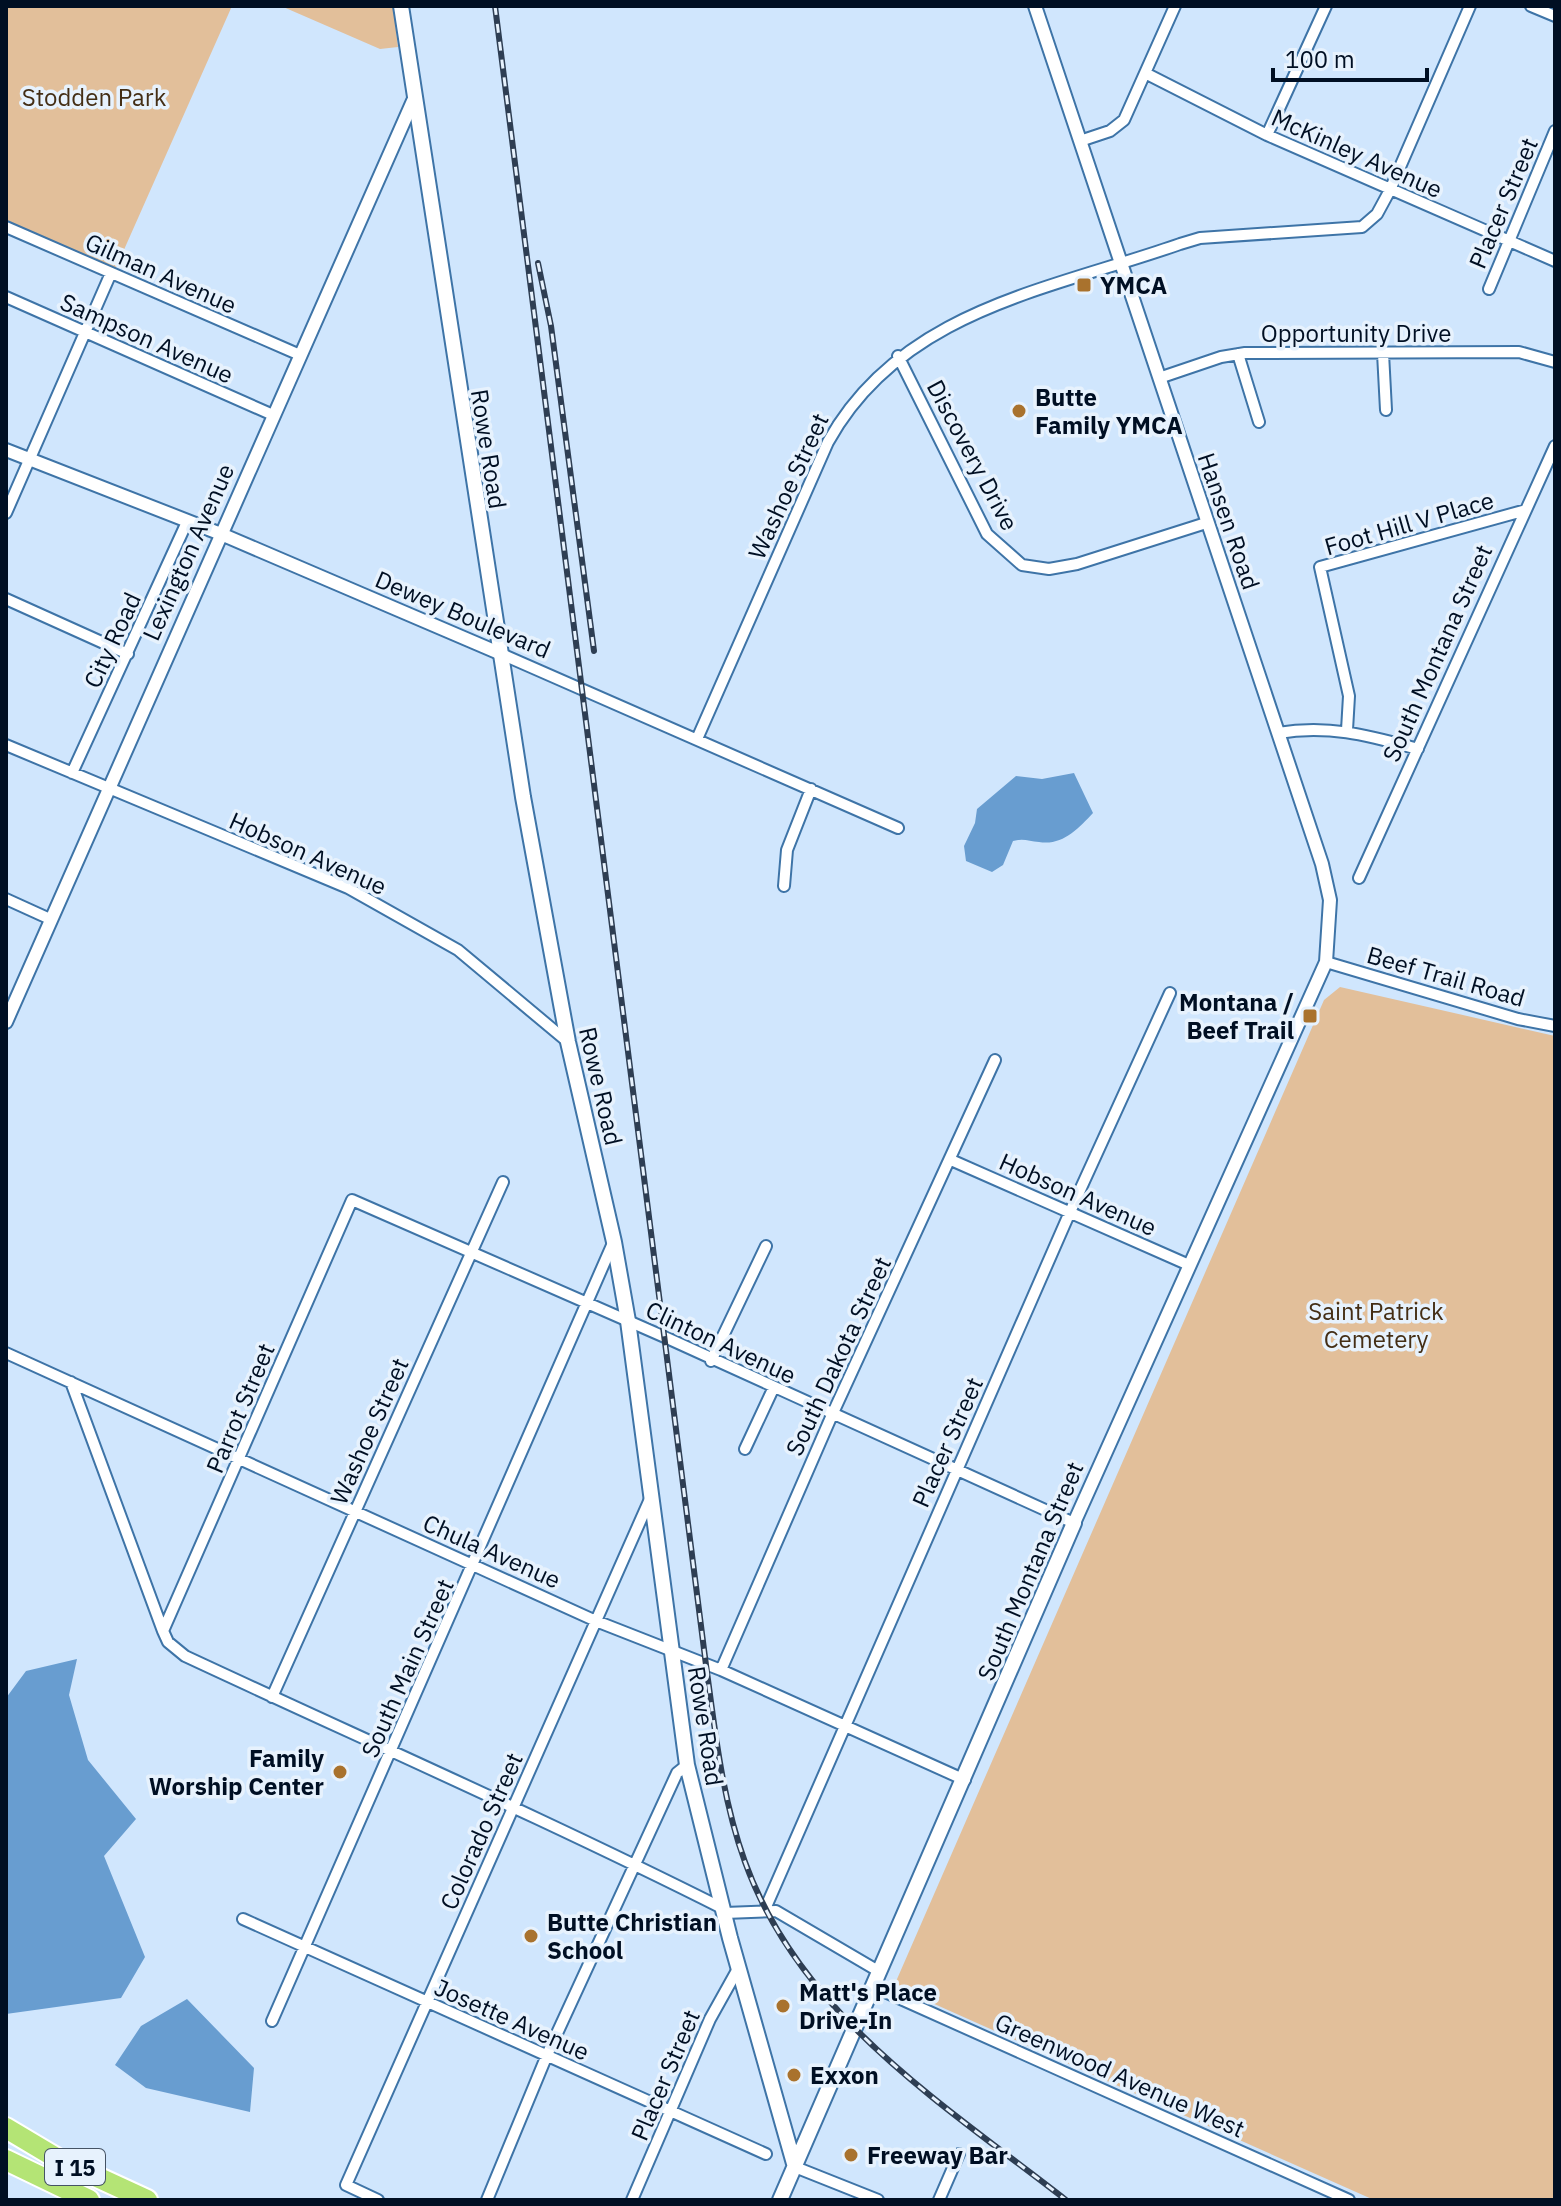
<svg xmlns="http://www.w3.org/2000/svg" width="1561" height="2206" font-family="'IBM Plex Sans',sans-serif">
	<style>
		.green { fill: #e2bf9a }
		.water { fill: #689dd0 }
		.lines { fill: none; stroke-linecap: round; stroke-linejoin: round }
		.minor-casing { stroke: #3e74a7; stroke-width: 14 }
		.tertiary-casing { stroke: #3e74a7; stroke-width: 16 }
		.secondary-casing { stroke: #3e74a7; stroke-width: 18 }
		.motorway-casing { stroke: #fff; stroke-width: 24 }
		.minor { stroke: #fff; stroke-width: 10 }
		.tertiary { stroke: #fff; stroke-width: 12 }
		.secondary { stroke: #fff; stroke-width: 14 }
		.motorway { stroke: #b4e475; stroke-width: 20 }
		.rail-casing { stroke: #2e3e53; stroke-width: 6 }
		.rail { stroke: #e7f2fd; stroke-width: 3; stroke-dasharray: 9; stroke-linecap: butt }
		.poi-dot { fill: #a9722d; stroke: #e7f2fd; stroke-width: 3 }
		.labels { text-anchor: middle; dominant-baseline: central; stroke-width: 7; stroke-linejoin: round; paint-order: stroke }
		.shield { fill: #e7f2fd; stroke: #455364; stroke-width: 2 }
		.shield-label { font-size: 22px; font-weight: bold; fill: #000f23 }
		.park-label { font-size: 24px; fill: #442e15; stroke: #e7f2fd }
		.street-label { font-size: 24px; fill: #000f23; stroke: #e7f2fd }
		.poi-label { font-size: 24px; font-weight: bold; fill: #000f23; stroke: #e7f2fd; text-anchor: start }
	</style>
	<rect width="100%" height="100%" fill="#d0e6fd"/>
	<path class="green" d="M6,6H232L115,270L6,222Z
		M281,6H393L398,47L380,49Z
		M1340,987L1555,1036V2200H1374L894,1986L1324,1000Z"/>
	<path class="water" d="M1074,773L1093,813C1078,829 1062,846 1039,842C1029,841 1023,838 1013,841L1003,865L992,872L966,861L964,846L975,823L977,809L1016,776L1042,779Z
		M77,1659L69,1695L88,1760L136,1819L104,1856L145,1957L121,1998L6,2014V1698L26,1671Z
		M187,1999L254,2068L250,2112L146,2088L115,2065L141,2026Z"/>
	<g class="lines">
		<defs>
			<path id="minor" d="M1531,6L1555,16
				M1147,74L1267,135L1555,261
				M1267,135L1326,6
				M1080,141L1110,131L1124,120L1175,6
				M6,227L300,355
				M1489,289L1555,131
				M6,297L273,415
				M1383,353L1386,410
				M1238,354L1259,422
				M898,356L987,534L1022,565L1049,569L1077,564L1206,523
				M1159,378L1221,357L1245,353L1519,352L1555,362
				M6,513L111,273
				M6,599L128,654
				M499,653L898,828
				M1347,730L1349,696L1320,567L1526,510
				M1278,733C1329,724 1370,736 1418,749
				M697,739L828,442C901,310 1049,290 1180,244L1200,238L1362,227L1377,214L1390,190L1470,6
				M6,745L348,888L458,950L568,1042
				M72,773L187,522
				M1359,878L1555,446
				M784,886L787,850L811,789
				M6,899L50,919
				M1326,962L1518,1019L1555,1026
				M951,1160L1189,1265
				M6,1353L596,1621L721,1670L965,1780
				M711,1361L766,1246
				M71,1382L163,1631L168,1642L185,1656C365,1740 547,1820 724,1909
				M745,1449L773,1389
				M163,1631L352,1200L667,1338L1074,1523
				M721,1670L832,1415L995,1060
				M272,1697L503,1182
				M765,1909L1070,1212L1170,993
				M725,1913L776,1911L880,1972
				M243,1919L766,2154
				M874,1987L1349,2200
				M272,2021L613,1243
				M795,2167L878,2200
				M378,2200L346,2185L650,1499
				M487,2200L547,2055L677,1773L687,1765
				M632,2200L710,2019L739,1967
				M939,2200L959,2154"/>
			<path id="tertiary" d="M1035,6L1322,864L1330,900L1326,962L1074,1523
				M6,450L221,534L499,653
				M6,1022L413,101"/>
			<path id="secondary" d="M401,6L523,797L568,1042L614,1242L628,1321L687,1765L730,1938L795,2167
				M780,2200L1074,1523"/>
			<path id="motorway" d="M6,2128L58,2159L147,2200
				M6,2160L89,2200"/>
		</defs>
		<use href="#minor" class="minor-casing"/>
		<use href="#tertiary" class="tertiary-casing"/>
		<use href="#secondary" class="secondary-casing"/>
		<use href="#motorway" class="motorway-casing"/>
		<use href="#minor" class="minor"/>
		<use href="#tertiary" class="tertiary"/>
		<use href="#secondary" class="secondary"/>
		<use href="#motorway" class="motorway"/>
		<defs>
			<path id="rail" d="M495,6L706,1665C715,1730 722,1799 745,1862C800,2015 943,2104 1066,2200
				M538,263L551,326L594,651"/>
		</defs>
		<use href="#rail" class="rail-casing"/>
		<use href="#rail" class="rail"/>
	</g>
	<g class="poi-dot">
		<rect x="1076" y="277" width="16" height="16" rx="4"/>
		<circle cx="1019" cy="411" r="8"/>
		<rect x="1302" y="1008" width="16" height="16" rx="4"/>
		<circle cx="340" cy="1772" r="8"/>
		<circle cx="531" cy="1936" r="8"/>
		<circle cx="783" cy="2006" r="8"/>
		<circle cx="794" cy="2075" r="8"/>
		<circle cx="851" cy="2155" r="8"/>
	</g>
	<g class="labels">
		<rect class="shield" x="45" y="2149" width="60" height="36" rx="6"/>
		<g class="shield-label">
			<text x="75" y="2167">I 15</text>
		</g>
		<g class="park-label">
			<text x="94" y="97">Stodden Park</text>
			<text x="1376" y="1311">Saint Patrick<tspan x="1376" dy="28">Cemetery</tspan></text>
		</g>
		<g class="street-label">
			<text transform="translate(1357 153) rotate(24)">McKinley Avenue</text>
			<text transform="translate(1503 203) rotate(-67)">Placer Street</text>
			<text transform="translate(161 273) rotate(24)">Gilman Avenue</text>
			<text x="1356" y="333">Opportunity Drive</text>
			<text transform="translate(147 338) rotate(24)">Sampson Avenue</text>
			<text transform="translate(489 449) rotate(81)">Rowe Road</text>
			<text transform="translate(973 455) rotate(62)">Discovery Drive</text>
			<text transform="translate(788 486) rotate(-65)">Washoe Street</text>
			<text transform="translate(1229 521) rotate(71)">Hansen Road</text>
			<text transform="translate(1409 523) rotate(-16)">Foot Hill V Place</text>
			<text transform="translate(188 552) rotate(-66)">Lexington Avenue</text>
			<text transform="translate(463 614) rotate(23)">Dewey Boulevard</text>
			<text transform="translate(112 640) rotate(-65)">City Road</text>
			<text transform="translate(1437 653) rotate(-66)">South Montana Street</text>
			<text transform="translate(308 853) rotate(24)">Hobson Avenue</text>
			<text transform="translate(1446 976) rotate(16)">Beef Trail Road</text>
			<text transform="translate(601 1086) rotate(77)">Rowe Road</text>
			<text transform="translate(1078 1194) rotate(24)">Hobson Avenue</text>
			<text transform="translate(721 1342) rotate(25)">Clinton Avenue</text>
			<text transform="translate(838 1356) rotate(-65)">South Dakota Street</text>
			<text transform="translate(240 1408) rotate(-67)">Parrot Street</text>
			<text transform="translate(369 1431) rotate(-66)">Washoe Street</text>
			<text transform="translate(947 1442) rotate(-66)">Placer Street</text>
			<text transform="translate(492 1551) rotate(24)">Chula Avenue</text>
			<text transform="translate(1030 1571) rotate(-67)">South Montana Street</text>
			<text transform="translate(407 1668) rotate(-66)">South Main Street</text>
			<text transform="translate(706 1726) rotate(81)">Rowe Road</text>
			<text transform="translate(481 1831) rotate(-66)">Colorado Street</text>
			<text transform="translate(512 2019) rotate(24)">Josette Avenue</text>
			<text transform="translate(665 2075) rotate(-67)">Placer Street</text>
			<text transform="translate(1120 2075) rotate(24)">Greenwood Avenue West</text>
		</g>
		<g class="poi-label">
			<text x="1100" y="285">YMCA</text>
			<text x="1035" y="397">Butte<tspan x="1035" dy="28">Family YMCA</tspan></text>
			<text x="1294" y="1002" text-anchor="end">Montana /<tspan x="1294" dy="28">Beef Trail</tspan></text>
			<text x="324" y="1758" text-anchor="end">Family<tspan x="324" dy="28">Worship Center</tspan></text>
			<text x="547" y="1922">Butte Christian<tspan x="547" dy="28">School</tspan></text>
			<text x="799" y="1992">Matt's Place<tspan x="799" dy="28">Drive-In</tspan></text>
			<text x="810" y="2075">Exxon</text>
			<text x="867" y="2155">Freeway Bar</text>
		</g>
	</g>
	<rect width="1561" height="2206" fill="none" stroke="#000f23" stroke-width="16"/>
	<path d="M1273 68v12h154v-12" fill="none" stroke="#000f23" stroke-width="4"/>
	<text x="1285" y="68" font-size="24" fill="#000f23" stroke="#e7f2fd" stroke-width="6" paint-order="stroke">100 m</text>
</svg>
